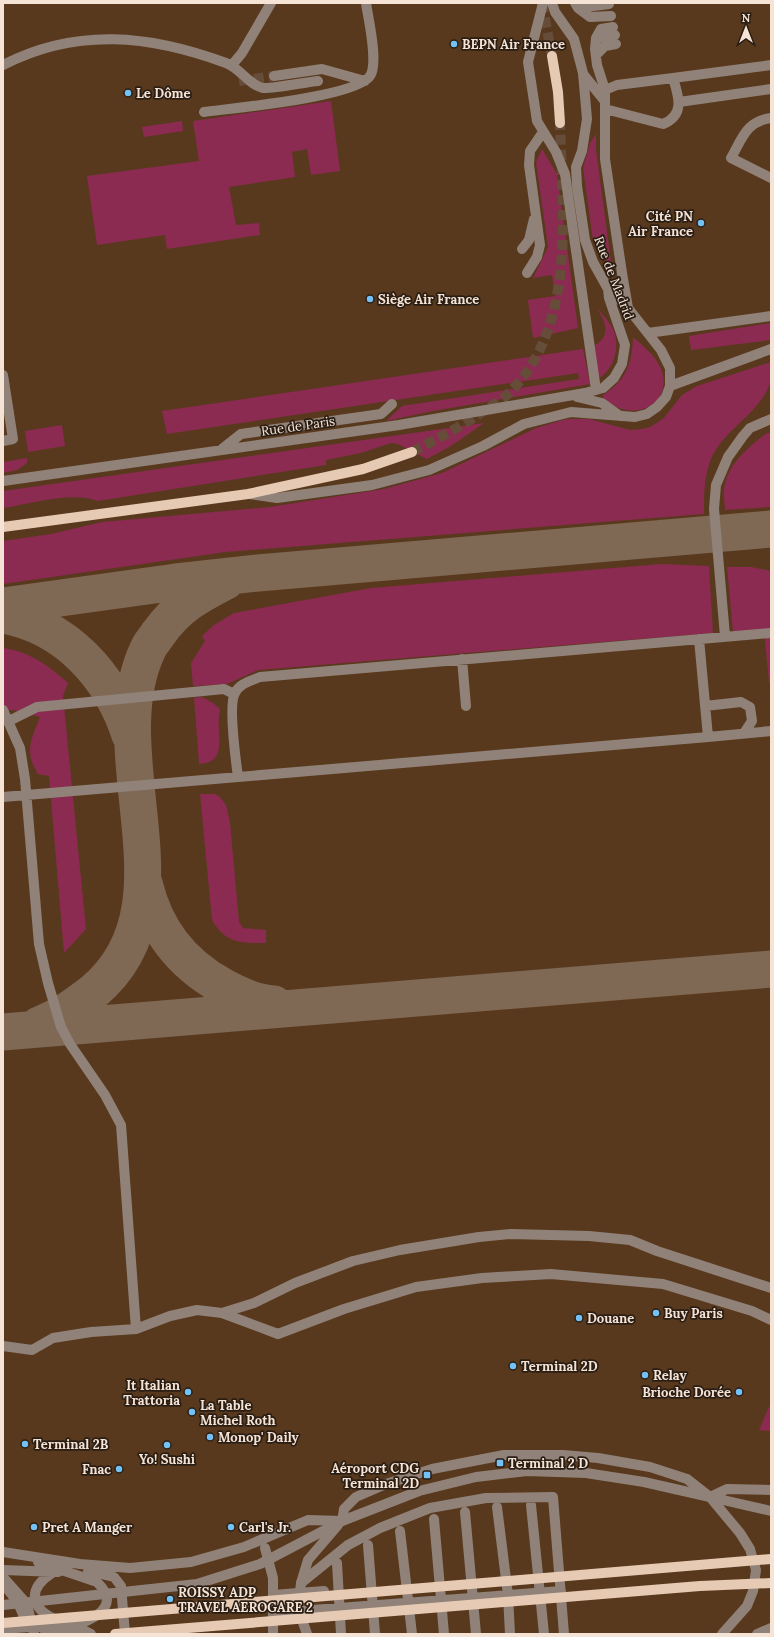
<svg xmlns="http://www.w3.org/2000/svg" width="774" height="1637" font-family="Lora,serif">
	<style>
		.built { fill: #59391d }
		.green { fill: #8b2b51 }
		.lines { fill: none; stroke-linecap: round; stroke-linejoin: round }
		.taxiway { stroke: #7f6854; stroke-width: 37 }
		.minor-tunnel { stroke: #664d39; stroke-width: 10; stroke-dasharray: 10 5; stroke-linecap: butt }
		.major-tunnel { stroke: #664d39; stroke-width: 10; stroke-dasharray: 10 5; stroke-linecap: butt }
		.minor { stroke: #908278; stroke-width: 10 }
		.major { stroke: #e6cab4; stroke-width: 10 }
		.minor-bridge { stroke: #908278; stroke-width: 10 }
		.major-bridge { stroke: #e6cab4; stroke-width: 10 }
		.poi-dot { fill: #73c1f5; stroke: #2a1e14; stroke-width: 1.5 }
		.labels { text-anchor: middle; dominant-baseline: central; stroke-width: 3.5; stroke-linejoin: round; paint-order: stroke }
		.poi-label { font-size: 13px; font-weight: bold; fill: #f5e3d6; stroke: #2a1e14; text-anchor: start }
		.street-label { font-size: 13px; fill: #f5e3d6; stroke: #2a1e14 }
	</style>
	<rect width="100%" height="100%" fill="#4d331d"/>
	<path class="built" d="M3,3H771V1634H3Z"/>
	<path class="green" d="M331,101L340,171L311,175L307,149L292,152L295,177L229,187L236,225L259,223L260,235L167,249L165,235L97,245L87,176L199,161L193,121Z
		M182,121L183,131L144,137L142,127Z
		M596,134V150L611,262L609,267L593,240L583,168L590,143Z
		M542,149L557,174L578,328L533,338L528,300L555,296L552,275L533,278L548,247L536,162Z
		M596,307C602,314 609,321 613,329C621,346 614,370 598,379L593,346C613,336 605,321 596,307Z
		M771,323V340L691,350L689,336Z
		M633,337C643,346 655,355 661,369C675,404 630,427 602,396C626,380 632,365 633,337Z
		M583,349L590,384L433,411L386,421L402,406L579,379L578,373L167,434L162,411Z
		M771,362C771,368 772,375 771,380C762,413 724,428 711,459C704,477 704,494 704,514L226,552L3,584V541L51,534L102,522L270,507L384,489L442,473L536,428L566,419H589L630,430L642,429L650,427L663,419L682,395L697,386Z
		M484,423L451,446L427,459L398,444L391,443L361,453L326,460V465L98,501C72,491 31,504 3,508V491Z
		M62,425L65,446L28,452L25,431Z
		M767,433H771V507L725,510C725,503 723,496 724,489C727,465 748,447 767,433Z
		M27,458V463L17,470L3,473V462Z
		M662,564L709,566L713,633L258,670L227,684L193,686L191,663L205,641L202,636L214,625L234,613L371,588Z
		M727,567H751L771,571V683H769L764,629L733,632Z
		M3,648C29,651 49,666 68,683L63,696L86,929L64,953L49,776L38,774C24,752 31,740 40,717L14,710L3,711Z
		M202,697L213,703L220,709C219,715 218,722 219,728C219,746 223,763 199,764L194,698Z
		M200,794H214L219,796L226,805L230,822L239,922L243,928L266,930V943C241,943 226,944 212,920Z
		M769,1407H771V1431L759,1430Z"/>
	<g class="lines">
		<path class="taxiway" d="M3,606L176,582L258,573L771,529
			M3,615C66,626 111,676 130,735
			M144,883C155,930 181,963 222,986C238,995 256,1003 274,1004
			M39,1025C60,1017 76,1005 93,992C197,906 97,756 148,649C150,644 155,639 158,634C178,606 197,596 226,581
			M3,1032L771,969"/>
		<path class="minor-tunnel" d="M239,81L274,76"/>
		<path class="major-tunnel" d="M542,3L552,56
			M412,452C439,438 464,425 488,408C495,404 503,399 508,394C578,326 562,211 560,123"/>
		<path class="minor" d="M543,3L528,62L537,121L556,152L565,174L596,390
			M575,3L578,8L590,17L611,16
			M578,8L609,4
			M613,27L601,29L596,38L595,49L597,65L605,90V159L622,273L628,308
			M596,38L615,35
			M596,55L605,46L616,44
			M3,65C77,27 150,35 226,63C240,68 249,85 263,88C271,89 307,82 318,81
			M232,65L242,53L271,3
			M583,74L604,100
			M274,76L322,69L365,81
			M673,78L771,65
			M605,90L617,85L673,78C679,97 685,115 663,124L605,109
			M679,102L771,89
			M204,112C234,108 356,97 370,76C379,63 368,18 366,3
			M771,118C746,121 742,139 731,158L771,178
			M522,249L529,240L534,219
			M527,273L537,257L540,245L529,165L530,151L543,132
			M648,333L771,316
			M3,375L13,439L3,441
			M670,386L771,349
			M577,397L602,403L620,416
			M222,449L241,434L381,414L392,404
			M3,481L399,425L585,393L603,388L614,378L622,364L625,345L609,298L608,289L593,262L585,240L577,186L576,167L582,151L587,119L583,73L574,39L555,12L552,3
			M250,494L277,498L372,485L429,470L483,446L524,424L571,412L635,417L647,414L657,407L666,397L670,386V368L661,350L628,308L608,289
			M725,636L714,509L716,485L728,457L743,436L750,428L771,419
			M462,659L466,706
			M705,706L741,702L750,707L752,721L744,733
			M3,710L20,748L25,779L39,944L48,983L61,1027L70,1044L105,1095L121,1125L136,1329
			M9,721L37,707L224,689L234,694
			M708,737L771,731
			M238,777C236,762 228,704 235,693C240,683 251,681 260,677L771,633
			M3,797L708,737L699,639
			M222,1313L254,1303L295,1283L353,1261L400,1250L479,1237L511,1234L589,1236L630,1240L657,1251L771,1288
			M3,1346L32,1350L53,1338L91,1332L136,1329L170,1316L197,1310L222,1313L278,1334L344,1309L416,1287L482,1278L551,1274L663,1284L752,1311L771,1320
			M710,1497L727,1489L771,1490
			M531,1505L544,1634
			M497,1507L508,1595L510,1634
			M465,1512L476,1634
			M434,1519L444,1634
			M342,1521L344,1509L356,1497L386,1484L432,1469L504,1455H563L598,1458L650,1467L687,1479L710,1497L771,1511
			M400,1531L412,1634
			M368,1545L375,1634
			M265,1548L273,1578V1634
			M3,1552L80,1564L130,1568L191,1562L244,1547L308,1520L342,1521L419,1491L476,1477L527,1471L586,1473L644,1482L710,1497L740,1533L750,1549L756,1570L753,1591L747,1606L722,1634
			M337,1563L341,1634
			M3,1570L58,1572
			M88,1571L114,1577L121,1586L125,1634
			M52,1573C27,1589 30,1609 57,1620
			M301,1583L348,1545L380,1528L430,1508L486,1498L553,1497L564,1634
			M3,1585C16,1597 23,1609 26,1626
			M273,1595L324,1591
			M273,1613L561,1591
			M3,1629L82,1623C104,1614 117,1601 97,1582L38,1562
			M45,1634L85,1631L91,1634
			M757,1634L771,1628"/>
		<path class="major" d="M552,56L558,92L560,123
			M3,527L248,494L363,469L412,452"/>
		<path class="minor-bridge" d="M3,1577L27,1604L34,1634
			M3,1605L197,1584L260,1564L342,1521
			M307,1634L298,1608L301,1583L308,1560L338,1525"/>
		<path class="major-bridge" d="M3,1623L771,1559
			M115,1634L700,1586L771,1583"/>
	</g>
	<g class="poi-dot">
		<circle cx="454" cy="44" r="4"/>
		<circle cx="128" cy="93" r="4"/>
		<circle cx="701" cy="223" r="4"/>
		<circle cx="370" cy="299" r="4"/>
		<circle cx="656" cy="1313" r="4"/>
		<circle cx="579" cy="1318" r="4"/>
		<circle cx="513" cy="1366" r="4"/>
		<circle cx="645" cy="1375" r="4"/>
		<circle cx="188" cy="1392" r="4"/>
		<circle cx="739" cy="1392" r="4"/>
		<circle cx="192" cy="1412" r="4"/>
		<circle cx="210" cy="1437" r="4"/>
		<circle cx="25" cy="1444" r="4"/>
		<circle cx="167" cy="1445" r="4"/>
		<rect x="496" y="1459" width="8" height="8" rx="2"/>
		<circle cx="119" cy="1469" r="4"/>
		<rect x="423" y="1471" width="8" height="8" rx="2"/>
		<circle cx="34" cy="1527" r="4"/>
		<circle cx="231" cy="1527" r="4"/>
		<circle cx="170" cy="1599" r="4"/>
	</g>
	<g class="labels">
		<g class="poi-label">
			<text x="462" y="44">BEPN Air France</text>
			<text x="136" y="93">Le Dôme</text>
			<text x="693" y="216" text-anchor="end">Cité PN<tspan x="693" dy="15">Air France</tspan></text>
			<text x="378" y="299">Siège Air France</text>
			<text x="664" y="1313">Buy Paris</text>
			<text x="587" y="1318">Douane</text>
			<text x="521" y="1366">Terminal 2D</text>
			<text x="653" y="1375">Relay</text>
			<text x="180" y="1385" text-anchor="end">It Italian<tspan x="180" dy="15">Trattoria</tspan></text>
			<text x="731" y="1392" text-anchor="end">Brioche Dorée</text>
			<text x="200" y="1405">La Table<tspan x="200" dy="15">Michel Roth</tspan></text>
			<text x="218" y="1437">Monop' Daily</text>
			<text x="33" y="1444">Terminal 2B</text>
			<text x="167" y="1459" text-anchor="middle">Yo! Sushi</text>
			<text x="508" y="1463">Terminal 2 D</text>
			<text x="419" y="1468" text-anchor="end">Aéroport CDG<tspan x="419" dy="15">Terminal 2D</tspan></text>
			<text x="111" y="1469" text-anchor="end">Fnac</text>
			<text x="42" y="1527">Pret A Manger</text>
			<text x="239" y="1527">Carl's Jr.</text>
			<text x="178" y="1592">ROISSY ADP<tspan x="178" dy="15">TRAVEL AEROGARE 2</tspan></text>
		</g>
		<g class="street-label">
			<text transform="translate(614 278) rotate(69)">Rue de Madrid</text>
			<text transform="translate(298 426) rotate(-8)">Rue de Paris</text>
		</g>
	</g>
	<rect width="774" height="1637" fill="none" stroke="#f5e3d6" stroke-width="8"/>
	<g transform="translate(746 28)" stroke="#2a1e14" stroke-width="3" paint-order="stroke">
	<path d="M0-3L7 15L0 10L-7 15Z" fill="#f5e3d6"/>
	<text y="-6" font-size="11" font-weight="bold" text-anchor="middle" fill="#f5e3d6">N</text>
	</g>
</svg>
